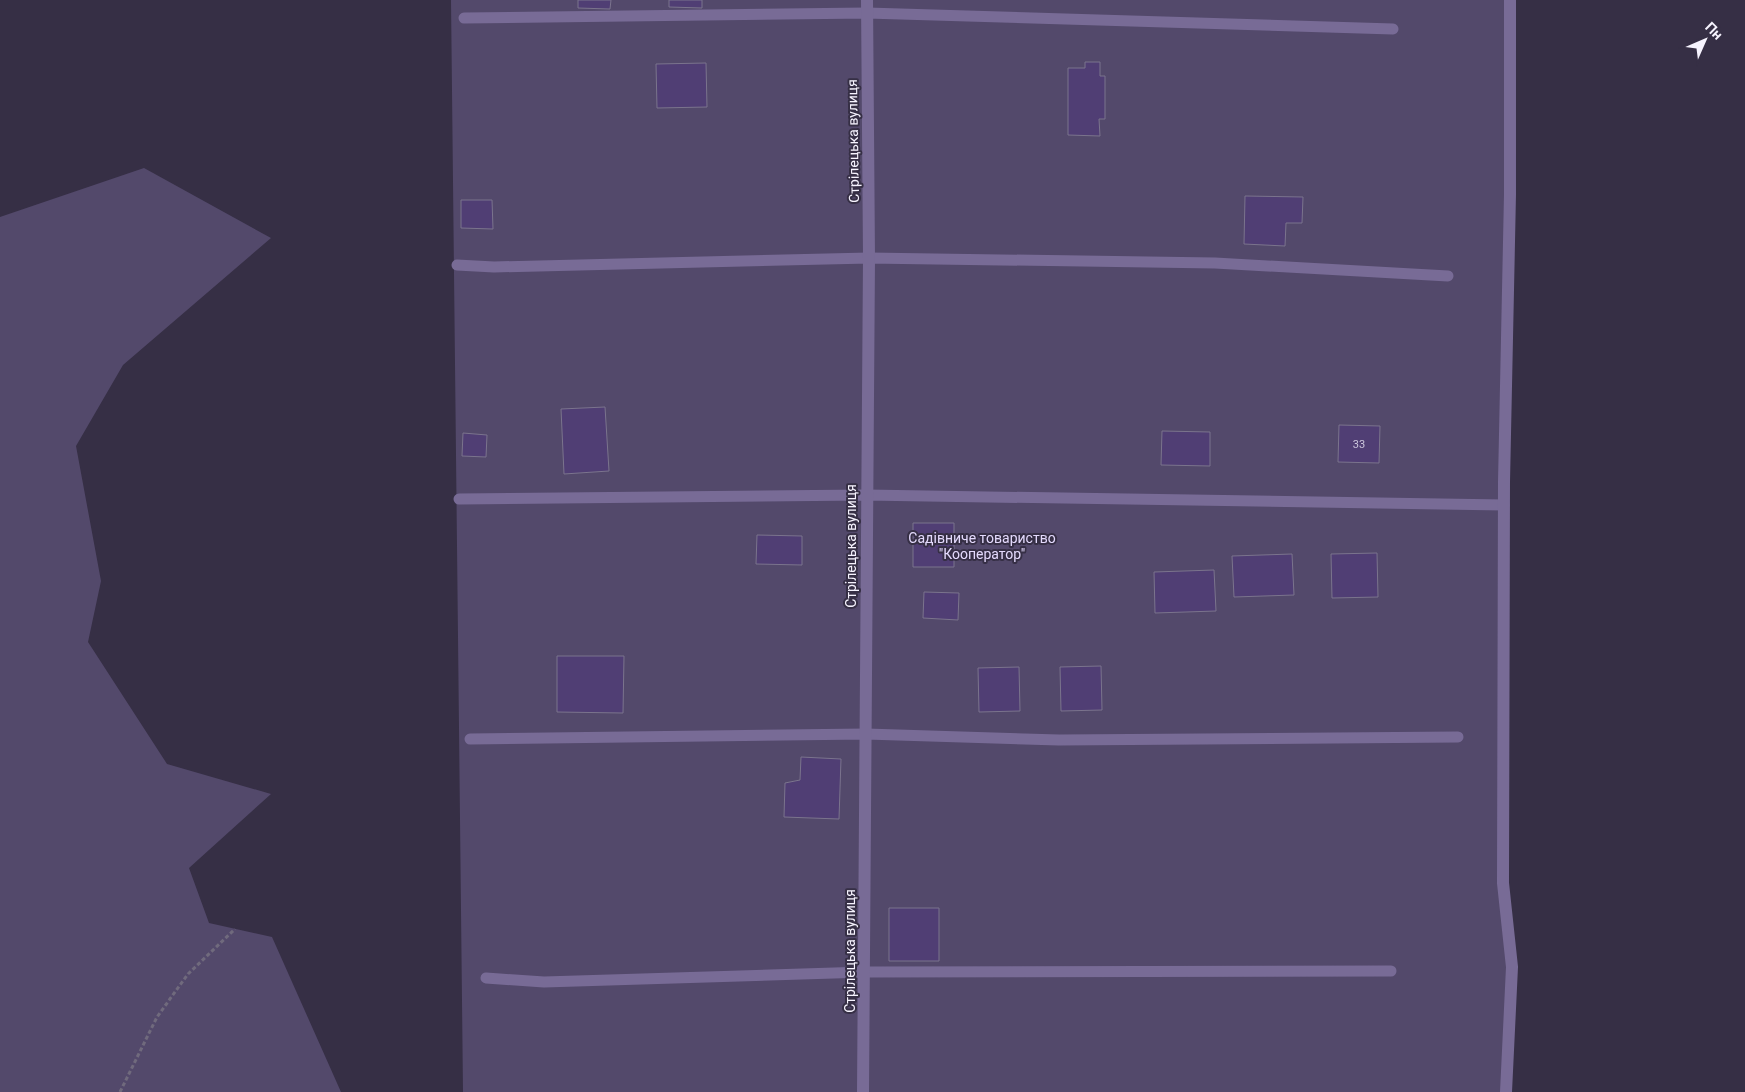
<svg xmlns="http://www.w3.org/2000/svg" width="1745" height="1092" font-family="Roboto,sans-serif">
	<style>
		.green { fill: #53496b }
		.building { fill: #503e74; stroke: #7b748d }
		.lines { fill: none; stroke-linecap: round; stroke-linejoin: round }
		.path { stroke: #706a7d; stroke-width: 3; stroke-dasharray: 4 2.5; stroke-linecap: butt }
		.service { stroke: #786b96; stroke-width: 11 }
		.minor { stroke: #786b96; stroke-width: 12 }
		.labels { text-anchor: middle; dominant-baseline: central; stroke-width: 4; stroke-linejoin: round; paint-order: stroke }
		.number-label { font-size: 11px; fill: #ccc6dc }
		.street-label { font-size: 14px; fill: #f6f3fe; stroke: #362f45 }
		.park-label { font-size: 14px; fill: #e4dafd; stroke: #362f45 }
	</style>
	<rect width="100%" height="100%" fill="#362f45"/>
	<path class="green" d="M451,0H1505L1507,1092H463Z
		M144,168L271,238L123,365L76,446L101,581L88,642L167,764L271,794L189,868L209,923L272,937L341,1092H0V217Z"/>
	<path class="building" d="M578,0H611L610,9L578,8Z
		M669,0H702V8L669,7Z
		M1085,62H1100V76H1105V119H1099L1100,136L1068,135V68H1085Z
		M706,63L707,107L657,108L656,64Z
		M1245,196L1303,197L1302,223H1286L1285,246L1244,244Z
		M461,200H492L493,229L461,228Z
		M605,407L609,471L564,474L561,409Z
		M1339,425L1380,426L1379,463L1338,462Z
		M1162,431L1210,432V466L1161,465Z
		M463,433L487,435L486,457L462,456Z
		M913,523H954V567H913Z
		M757,535L802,536V565L756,564Z
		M1377,553L1378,597L1332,598L1331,554Z
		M1292,554L1294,595L1234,597L1232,556Z
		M1214,570L1216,611L1155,613L1154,572Z
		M924,592L959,593L958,620L923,618Z
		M557,656H624L623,713L557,712Z
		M1101,666L1102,710L1061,711L1060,667Z
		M1019,667L1020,711L979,712L978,668Z
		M801,757L841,759L839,819L784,817L785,783L800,780Z
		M889,908H939V961H889Z"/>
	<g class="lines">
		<path class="path" d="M120,1092L157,1017L188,974L235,929"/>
		<path class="service" d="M464,18L867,13L1393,29
			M457,265L494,267L869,258L1215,263L1448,276
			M459,499L866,495L1504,505
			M470,739L866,734L1059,740L1458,737
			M486,978L544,982L866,972L1391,971"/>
		<path class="minor" d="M863,1092L869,258L867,0
			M1506,1092L1512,967L1503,883L1504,482L1510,194V0"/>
	</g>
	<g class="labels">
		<g class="number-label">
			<text x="1359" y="444">33</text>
		</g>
		<g class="street-label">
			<text transform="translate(853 141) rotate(-91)">Стрілецька вулиця</text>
			<text transform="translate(851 546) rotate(-90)">Стрілецька вулиця</text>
			<text transform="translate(850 951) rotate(-90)">Стрілецька вулиця</text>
		</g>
		<g class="park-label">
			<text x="982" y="538">Садівниче товариство<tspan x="982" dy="16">"Кооператор"</tspan></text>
		</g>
	</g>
	<g transform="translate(1705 40) rotate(45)" stroke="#362f45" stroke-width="4" paint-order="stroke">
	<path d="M0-4L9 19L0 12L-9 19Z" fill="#f6f3fe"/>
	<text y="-8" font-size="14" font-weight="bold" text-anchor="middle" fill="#f6f3fe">Пн</text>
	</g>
</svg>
